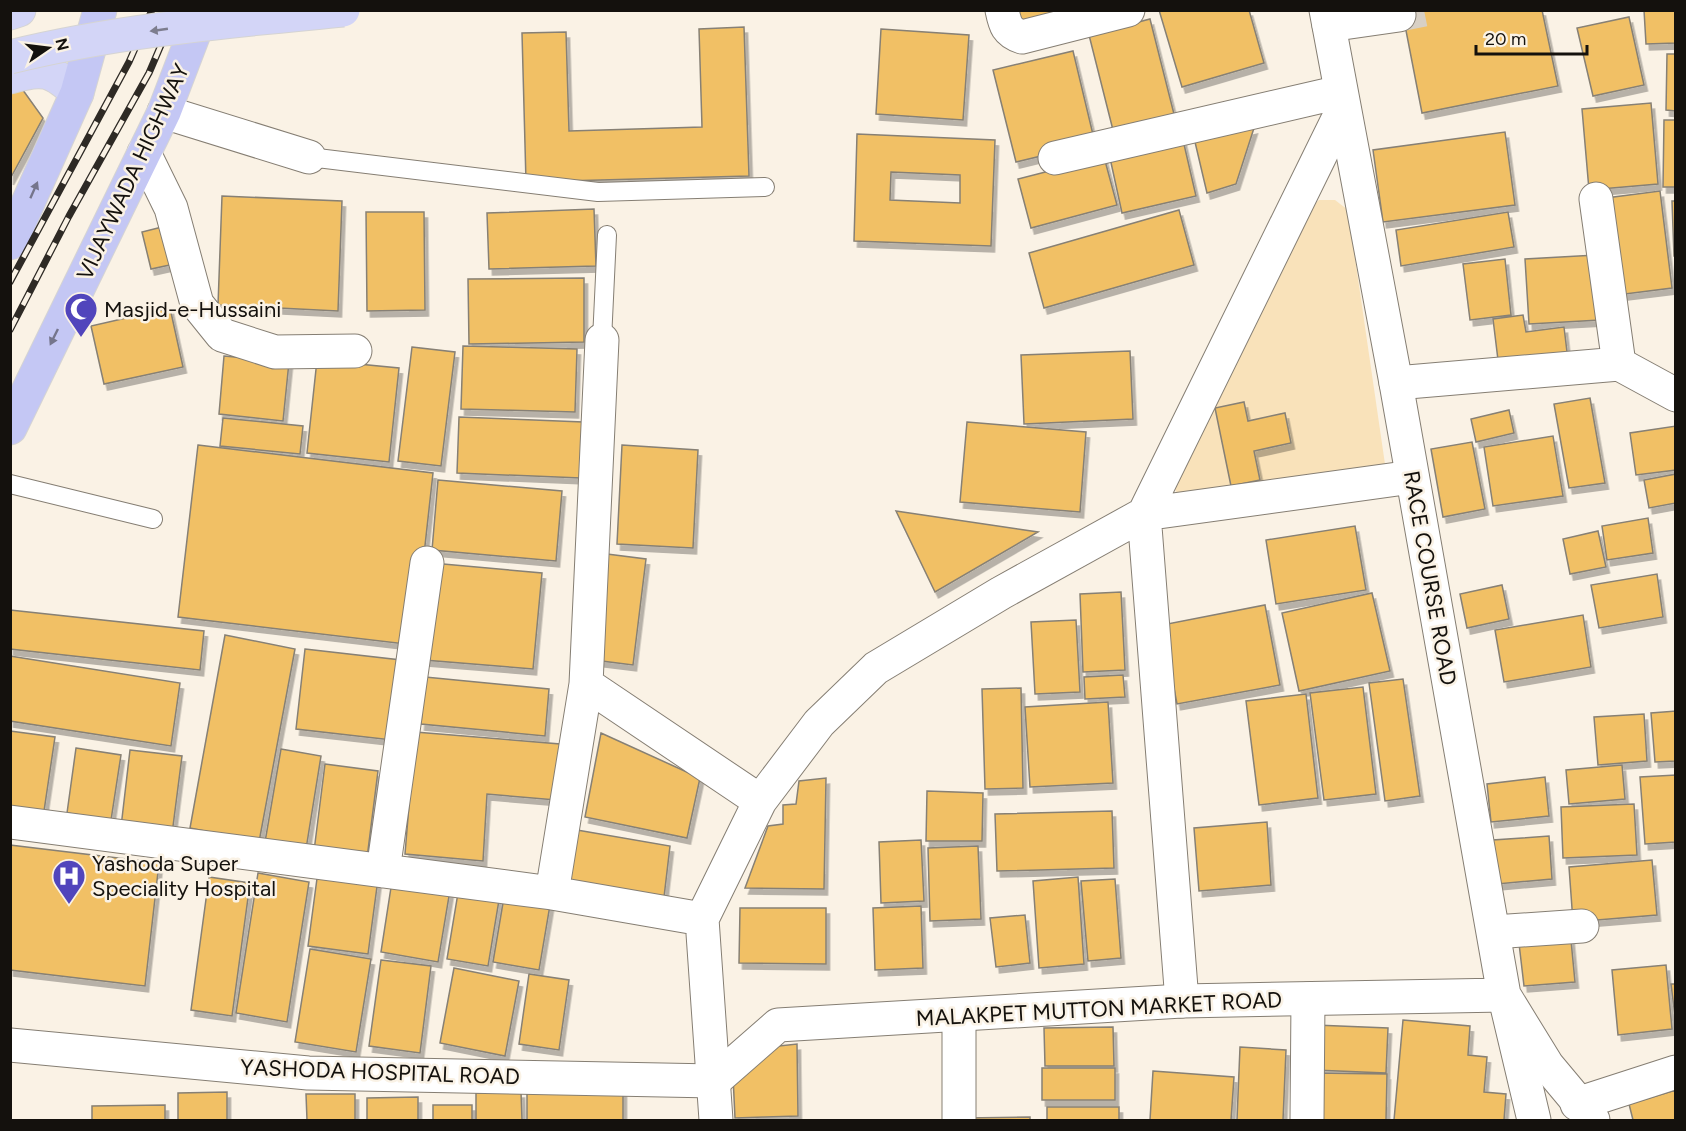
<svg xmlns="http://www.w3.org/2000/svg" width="1686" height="1131" font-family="Figtree,sans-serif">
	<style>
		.green { fill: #f9e2ba }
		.building { fill: #f1c065; stroke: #878074; stroke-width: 1.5; fill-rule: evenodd; filter: url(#shadow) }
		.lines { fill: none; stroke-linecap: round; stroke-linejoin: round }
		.minor-tunnel { stroke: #d8d0c5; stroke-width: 33; stroke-dasharray: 33 16; stroke-linecap: butt }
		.service-casing { stroke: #857e73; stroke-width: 20 }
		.minor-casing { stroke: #857e73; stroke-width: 35 }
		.tertiary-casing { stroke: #857e73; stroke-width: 35 }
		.primary-casing { stroke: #d5d4d3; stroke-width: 35 }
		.trunk-casing { stroke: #d5d4d3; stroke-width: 35 }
		.service { stroke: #fff; stroke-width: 18 }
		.minor { stroke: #fff; stroke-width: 33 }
		.tertiary { stroke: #fff; stroke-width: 33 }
		.primary { stroke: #d3d5f7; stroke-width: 33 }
		.trunk { stroke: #c4c7f4; stroke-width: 33 }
		.rail-casing { stroke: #2e2a25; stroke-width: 7 }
		.rail { stroke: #faf2e5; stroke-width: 4.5; stroke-dasharray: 14; stroke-linecap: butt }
		.primary-bridge-casing { stroke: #d5d4d3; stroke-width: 35; stroke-linecap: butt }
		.primary-bridge { stroke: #d3d5f7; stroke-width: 33 }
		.oneway { fill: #7d7d8e }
		.oneway2 { fill: #75758c }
		.labels { text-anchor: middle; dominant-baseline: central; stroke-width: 5; stroke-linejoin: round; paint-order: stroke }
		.street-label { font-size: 22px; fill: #14110d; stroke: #faf2e5 }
		.poi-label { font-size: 22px; fill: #14110d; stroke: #faf2e5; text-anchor: start }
	</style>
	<defs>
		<filter id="shadow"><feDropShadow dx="3.5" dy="6" stdDeviation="0" flood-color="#0004"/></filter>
	</defs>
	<rect width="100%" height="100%" fill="#faf2e5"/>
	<path class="green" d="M1319,200H1335L1348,210L1386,471L1178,494L1171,484L1305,212Z"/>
	<path class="building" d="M1013,10H1063L1015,22Z
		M1159,10H1249L1264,63L1182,87Z
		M1402,10H1542L1558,86L1422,113Z
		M1644,10H1676V43L1646,44Z
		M1629,17L1644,85L1593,96L1577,28Z
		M1150,19L1176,122L1115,138L1089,35Z
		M744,27L749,176L526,182L522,33L566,32L569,131L702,127L699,29Z
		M881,29L969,35L963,120L876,114Z
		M1073,51L1095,143L1016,162L993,70Z
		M1667,54H1676V111L1666,110Z
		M20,86L43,118L10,179V93Z
		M1651,103L1658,184L1589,190L1582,109Z
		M1664,120H1676V187H1663Z
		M1254,128L1236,184L1207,193L1195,142Z
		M1505,132L1515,205L1383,222L1373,150Z
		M857,134L995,140L991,246L854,241ZM891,172L960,175V203L890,200Z
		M1183,140L1196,196L1122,213L1110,158Z
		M1104,157L1117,205L1031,228L1018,179Z
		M1660,191L1672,288L1617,295L1606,198Z
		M222,196L342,201L338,311L218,305Z
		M1672,201H1676V256H1674Z
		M594,209L596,266L489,269L487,213Z
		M1179,210L1194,265L1044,308L1029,253Z
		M366,212H424L425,310L367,311Z
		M1508,212L1514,247L1401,266L1396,230Z
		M170,225L179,263L151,269L142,232Z
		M1596,255L1600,320L1529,324L1525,259Z
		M1505,259L1511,315L1470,320L1463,264Z
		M584,278V342L469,344L468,279Z
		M170,308L183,367L104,384L91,326Z
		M1523,315L1526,332L1564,327L1567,352L1498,360L1493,319Z
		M463,346L577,349L575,412L461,409Z
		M412,347L455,352L441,466L398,461Z
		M1130,351L1133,419L1024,424L1021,355Z
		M224,356L289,362L283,421L219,414Z
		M317,360L399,368L389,462L307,453Z
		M1590,398L1605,483L1569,488L1554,404Z
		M1244,402L1248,421L1285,413L1291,443L1254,451L1260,480L1231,486L1215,408Z
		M1509,410L1514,433L1476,442L1471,419Z
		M459,417L583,422L581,478L457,473Z
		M223,418L303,426L300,454L220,446Z
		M967,422L1086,432L1080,512L960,502Z
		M1676,426V470L1636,475L1630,433Z
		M1553,436L1563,496L1493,506L1484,447Z
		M1472,442L1485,509L1443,517L1431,449Z
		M198,445L433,473L414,645L178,617Z
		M622,445L698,450L693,548L617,544Z
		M1676,474V503L1649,508L1644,480Z
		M438,480L562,491L556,561L432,550Z
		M896,511L1038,532L935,592Z
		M1648,518L1653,553L1607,560L1602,526Z
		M1355,526L1366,590L1276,604L1266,540Z
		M1598,531L1606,567L1570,574L1563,539Z
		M607,554L646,559L633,665L594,660Z
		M432,563L542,573L533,669L424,660Z
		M1657,574L1663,617L1599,628L1591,585Z
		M1502,585L1509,619L1467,628L1460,594Z
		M1121,592L1125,670L1083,672L1080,594Z
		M1372,593L1390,671L1299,691L1282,613Z
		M1265,605L1280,685L1177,704L1162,625Z
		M10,610L204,631L200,670L10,649Z
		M1583,615L1591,667L1504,682L1495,630Z
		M1076,620L1080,692L1035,694L1031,622Z
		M225,635L295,649L259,842L190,828Z
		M305,649L401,660L392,740L296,729Z
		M10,656L180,683L171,746L10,721Z
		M1123,675L1125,697L1085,699L1084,677Z
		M425,677L549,689L545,736L421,724Z
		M1403,679L1420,796L1385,801L1369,683Z
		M1363,687L1376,794L1324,800L1310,693Z
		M1021,688L1023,788L985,789L982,689Z
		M1306,694L1318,798L1259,805L1246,701Z
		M1108,702L1113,783L1030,787L1025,707Z
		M1676,711V761L1655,762L1651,713Z
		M1644,714L1647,761L1598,765L1594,717Z
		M10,731L55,737L44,811L10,806Z
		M415,732L560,744L556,800L487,794L483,861L405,854Z
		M601,733L700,778L687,838L585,817Z
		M76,748L121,755L111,820L67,813Z
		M281,749L321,756L306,849L265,842Z
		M130,750L182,756L172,834L121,827Z
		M325,764L378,771L367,858L314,851Z
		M1622,765L1625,799L1569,804L1566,770Z
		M1676,775V842L1645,844L1640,777Z
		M1545,777L1549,816L1491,822L1487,784Z
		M826,778L824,889L745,888L768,826L783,824V805L796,804L799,781Z
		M927,791L983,793L982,841H926Z
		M1634,804L1637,855L1563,858L1561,807Z
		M1112,811L1114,868L997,871L995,814Z
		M1267,822L1271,885L1199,891L1194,828Z
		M577,830L670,846L664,897L568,886Z
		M1549,836L1552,879L1497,884L1493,840Z
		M921,840L924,901L881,903L879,842Z
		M10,845L159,863L145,986L10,970Z
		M978,846L981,919L930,921L928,848Z
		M1652,860L1657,915L1573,922L1569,867Z
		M318,871L378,879L368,954L308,946Z
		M258,873L309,882L287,1022L236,1013Z
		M209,877L250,883L232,1016L191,1010Z
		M1078,877L1084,964L1039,968L1033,881Z
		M1115,879L1121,958L1088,961L1081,881Z
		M392,881L450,890L438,962L381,952Z
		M459,887L500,894L488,966L447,959Z
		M505,891L551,899L539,970L493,962Z
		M921,906L923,968L875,970L873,908Z
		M740,908H826V964L739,963Z
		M1025,915L1030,963L996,967L990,918Z
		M1570,930L1575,982L1524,986L1518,935Z
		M310,949L371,959L356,1052L295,1042Z
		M381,960L431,966L420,1053L369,1046Z
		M1666,965L1672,1029L1618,1035L1612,970Z
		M454,968L519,981L505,1056L440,1043Z
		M529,974L569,980L559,1050L519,1044Z
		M1671,984H1676V1024Z
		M1403,1020L1470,1026L1468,1055L1487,1057L1484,1092L1506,1094L1504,1120H1394Z
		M1315,1025L1388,1028L1386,1073L1314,1070Z
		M1113,1027L1114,1066H1045L1044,1028Z
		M797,1044L798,1116L735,1118L733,1076L770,1047Z
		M1240,1047L1286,1050L1283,1120H1237Z
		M1042,1068H1115V1100H1042Z
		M1153,1071L1234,1077L1231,1120H1150Z
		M1313,1073L1387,1074L1386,1120H1313Z
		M623,1084V1120H527V1085Z
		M1676,1090V1120H1633L1629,1104Z
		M227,1092V1120H178V1093Z
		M521,1092L522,1120H476V1093Z
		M306,1094H355V1120H307Z
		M418,1097V1120H367V1098Z
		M165,1105V1120H92V1106Z
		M433,1105H472V1120H433Z
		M1047,1107H1119V1120H1047Z
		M1030,1117V1120H964V1118Z"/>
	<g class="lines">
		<path class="minor-tunnel" d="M1399,15L1424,10"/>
		<defs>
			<path id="service" d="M309,157L598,192L765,187
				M602,340L607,235
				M10,484L153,519"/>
			<path id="minor" d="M1002,10C1005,25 1007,32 1022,37L1128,10
				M1329,25L1399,15
				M164,112L309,157
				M144,153L171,208L197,304L222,335L275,352L355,351
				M1055,158L1340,92
				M1596,199L1619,364
				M1396,383L1619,364L1676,395
				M586,684L760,801
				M10,822L552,893L702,919
				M383,871L427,563
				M552,893L586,684L602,340
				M1494,932L1582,926
				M1182,1001L1144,514L1343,109
				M1506,1002L1534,1120
				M959,1015V1120
				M1577,1104L1676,1072
				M716,1120L702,919L760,801L819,723L876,668L1001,593L1144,514L1412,477
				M1307,1120L1308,999"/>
			<path id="tertiary" d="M1326,10L1396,383L1504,995L1547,1065L1593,1120
				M10,1045L308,1073L714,1081L778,1025L1182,1001L1504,995"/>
			<path id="primary" d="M10,13L19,10
				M10,77C44,67 52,70 77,93"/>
			<path id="trunk" d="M10,243L77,93L100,10
				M10,428L164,112L203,10"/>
		</defs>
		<use href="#service" class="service-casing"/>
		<use href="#minor" class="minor-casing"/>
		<use href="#tertiary" class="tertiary-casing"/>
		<use href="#primary" class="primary-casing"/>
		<use href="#trunk" class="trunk-casing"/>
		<use href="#service" class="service"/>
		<use href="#minor" class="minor"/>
		<use href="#tertiary" class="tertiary"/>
		<use href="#primary" class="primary"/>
		<use href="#trunk" class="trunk"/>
		<defs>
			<path id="rail" d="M10,282L129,62L152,10
				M10,330L69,216L149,73L176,10"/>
		</defs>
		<use href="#rail" class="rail-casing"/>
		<use href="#rail" class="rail"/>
		<defs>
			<path id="primary-bridge" d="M10,57C119,30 231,21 343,10"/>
		</defs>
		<use href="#primary-bridge" class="primary-bridge-casing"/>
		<use href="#primary-bridge" class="primary-bridge"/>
	</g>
	<defs><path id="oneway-solid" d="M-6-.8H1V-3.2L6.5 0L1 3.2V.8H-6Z" transform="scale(1.5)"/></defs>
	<use class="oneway" href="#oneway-solid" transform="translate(159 30) rotate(172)"/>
	<g class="oneway2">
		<use href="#oneway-solid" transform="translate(34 190) rotate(-66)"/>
		<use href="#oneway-solid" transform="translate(54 337) rotate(116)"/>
	</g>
	<defs>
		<symbol id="mosque-pin" viewBox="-11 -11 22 30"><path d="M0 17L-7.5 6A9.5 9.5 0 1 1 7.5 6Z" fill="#5145bc" stroke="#faf2e5"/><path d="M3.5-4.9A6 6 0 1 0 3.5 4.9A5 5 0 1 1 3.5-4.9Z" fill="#fff"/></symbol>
		<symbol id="hospital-pin" viewBox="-11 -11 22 30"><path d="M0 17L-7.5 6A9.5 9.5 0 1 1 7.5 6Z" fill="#5145bc" stroke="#faf2e5"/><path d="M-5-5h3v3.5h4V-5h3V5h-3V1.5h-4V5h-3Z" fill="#fff"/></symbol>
	</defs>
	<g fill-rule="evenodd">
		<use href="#mosque-pin" x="62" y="290" width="38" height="52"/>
		<use href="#hospital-pin" x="50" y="857" width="38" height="52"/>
	</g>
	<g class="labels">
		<g class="street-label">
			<text transform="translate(133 172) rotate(-65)">VIJAYWADA HIGHWAY</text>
			<text transform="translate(1430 578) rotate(80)">RACE COURSE ROAD</text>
			<text transform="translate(1099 1009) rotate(-3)">MALAKPET MUTTON MARKET ROAD</text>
			<text transform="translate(380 1072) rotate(2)">YASHODA HOSPITAL ROAD</text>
		</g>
		<g class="poi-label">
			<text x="104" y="309">Masjid-e-Hussaini</text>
			<text x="92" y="863">Yashoda Super<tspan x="92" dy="25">Speciality Hospital</tspan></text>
		</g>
	</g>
	<rect width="1686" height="1131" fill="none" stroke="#14110d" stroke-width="24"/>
	<g transform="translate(48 48) rotate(76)" stroke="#faf2e5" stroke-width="4.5" paint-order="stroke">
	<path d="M0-4.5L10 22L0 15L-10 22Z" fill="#14110d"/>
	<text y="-9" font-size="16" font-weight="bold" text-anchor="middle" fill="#14110d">N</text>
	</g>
	<path d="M1476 45v9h111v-9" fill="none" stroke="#14110d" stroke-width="3"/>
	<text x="1485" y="45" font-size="18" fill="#14110d" stroke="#faf2e5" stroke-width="4.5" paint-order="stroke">20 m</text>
</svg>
